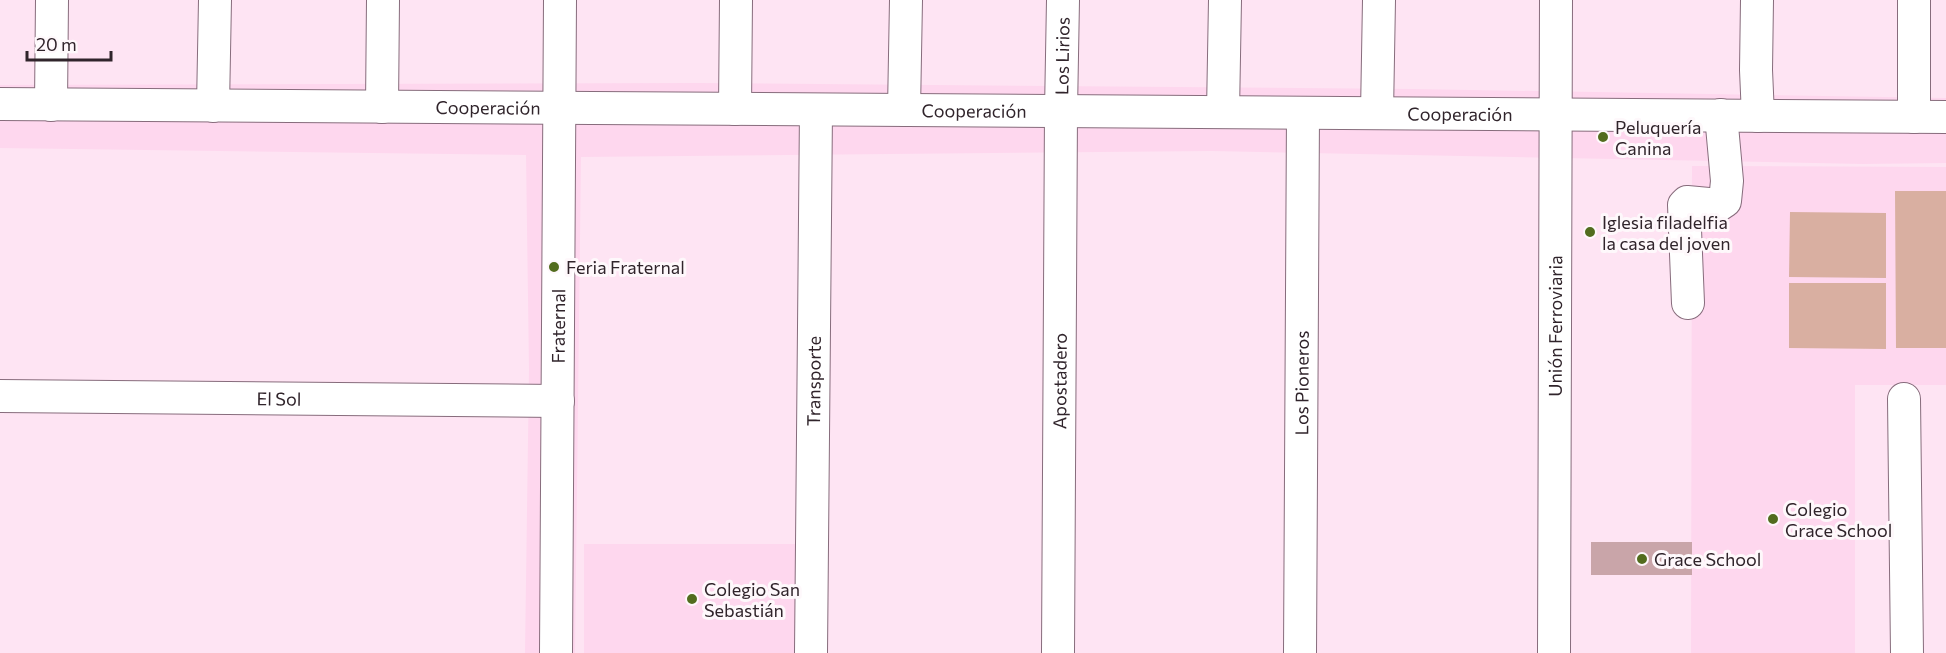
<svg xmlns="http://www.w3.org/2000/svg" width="1946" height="653" font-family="Commissioner,sans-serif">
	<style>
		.built { fill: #fed7ee }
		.green { fill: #d9afa1 }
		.building { fill: #c9a5a9 }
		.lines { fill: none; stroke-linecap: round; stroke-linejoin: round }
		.minor-casing { stroke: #876c7c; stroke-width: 34 }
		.minor { stroke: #fff; stroke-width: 32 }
		.poi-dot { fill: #526c1e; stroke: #fef8fb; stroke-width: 2 }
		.labels { text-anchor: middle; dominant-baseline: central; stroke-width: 6; stroke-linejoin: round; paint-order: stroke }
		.street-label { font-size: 18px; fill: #30242b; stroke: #fef8fb }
		.poi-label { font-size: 18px; fill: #30242b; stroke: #fef8fb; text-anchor: start }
	</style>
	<rect width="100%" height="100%" fill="#fee4f3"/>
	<path class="built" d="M698,83L1413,89L1946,98V163L1863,164L1212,151L581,157L575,653H525L529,369L526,155L0,148V85Z
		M1692,166L1946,167V385H1855V653H1691Z
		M584,544H800V653H584Z"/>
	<path class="green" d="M1895,191H1946V348H1896Z
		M1790,212L1886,213V278L1789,277Z
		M1789,283H1886V349L1789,348Z"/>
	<path class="building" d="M1591,542H1692V575H1591Z"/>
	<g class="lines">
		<defs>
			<g id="minor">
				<path d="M1757,0L1756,70L1758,116"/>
				<path id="s1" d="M0,104L1946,117"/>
				<path d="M51,105L52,0"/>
				<path d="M213,106L215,0"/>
				<path d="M382,107L383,0"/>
				<path d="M735,109L736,0"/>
				<path d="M904,110L906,0"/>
				<path d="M1223,112L1225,0"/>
				<path d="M1377,113L1379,0"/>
				<path d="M1914,117V0"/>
				<path d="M1688,303L1684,205L1687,202L1719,205L1725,201L1727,181L1721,115"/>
				<path id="s2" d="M0,396L558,401"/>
				<path d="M1904,399L1907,653"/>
				<path id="s3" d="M556,653L560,0"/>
				<path id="s4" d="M811,653L816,110"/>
				<path id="s5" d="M1058,653L1061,111L1063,0"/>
				<path id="s6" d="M1300,653L1303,113"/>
				<path id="s7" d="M1554,653L1556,0"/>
			</g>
		</defs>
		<use href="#minor" class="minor-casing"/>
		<use href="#minor" class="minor"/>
	</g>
	<g class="poi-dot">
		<circle cx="1603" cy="137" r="6"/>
		<circle cx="1590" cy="232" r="6"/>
		<circle cx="554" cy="267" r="6"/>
		<circle cx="1773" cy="519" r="6"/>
		<circle cx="1642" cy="559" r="6"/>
		<circle cx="692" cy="599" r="6"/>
	</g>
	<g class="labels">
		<g class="street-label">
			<text stroke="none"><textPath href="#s5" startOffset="597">Los Lirios</textPath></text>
			<text stroke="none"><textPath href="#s1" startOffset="488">Cooperación</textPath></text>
			<text stroke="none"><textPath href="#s1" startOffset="974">Cooperación</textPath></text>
			<text stroke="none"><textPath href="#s1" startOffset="1460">Cooperación</textPath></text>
			<text stroke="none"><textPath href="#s3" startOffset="327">Fraternal</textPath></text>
			<text stroke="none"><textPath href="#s7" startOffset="327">Unión Ferroviaria</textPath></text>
			<text stroke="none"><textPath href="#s4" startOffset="272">Transporte</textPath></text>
			<text stroke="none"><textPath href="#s5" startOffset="272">Apostadero</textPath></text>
			<text stroke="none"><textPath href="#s6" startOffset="270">Los Pioneros</textPath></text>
			<text stroke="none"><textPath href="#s2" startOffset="279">El Sol</textPath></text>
		</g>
		<g class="poi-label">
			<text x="1615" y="127">Peluquería<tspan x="1615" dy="21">Canina</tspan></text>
			<text x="1602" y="222">Iglesia filadelfia<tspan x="1602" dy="21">la casa del joven</tspan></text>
			<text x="566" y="267">Feria Fraternal</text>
			<text x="1785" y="509">Colegio<tspan x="1785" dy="21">Grace School</tspan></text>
			<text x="1654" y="559">Grace School</text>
			<text x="704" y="589">Colegio San<tspan x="704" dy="21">Sebastián</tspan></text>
		</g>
	</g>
	<path d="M27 51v9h84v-9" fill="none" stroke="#30242b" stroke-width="3"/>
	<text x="36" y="51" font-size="18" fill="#30242b" stroke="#fef8fb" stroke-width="4.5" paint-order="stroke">20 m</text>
</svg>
